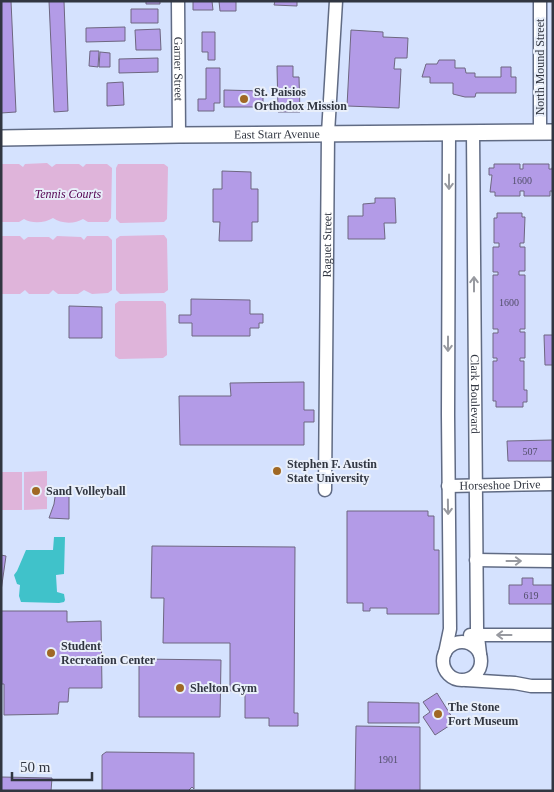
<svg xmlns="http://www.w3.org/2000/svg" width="554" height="792" font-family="Georgia,serif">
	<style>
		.green { fill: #dfb4da }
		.water { fill: #40c2ca }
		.building { fill: #b39be7; stroke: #6e6781 }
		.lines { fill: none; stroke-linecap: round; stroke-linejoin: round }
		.minor-casing { stroke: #606b84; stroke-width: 15 }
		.major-casing { stroke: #606b84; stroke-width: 18 }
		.minor { stroke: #fff; stroke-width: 12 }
		.major { stroke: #fff; stroke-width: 15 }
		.oneway { stroke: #989aa0 }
		.poi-dot { fill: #a06824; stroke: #e9effa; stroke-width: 2 }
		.labels { text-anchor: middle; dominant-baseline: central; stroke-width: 4; stroke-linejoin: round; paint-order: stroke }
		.number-label { font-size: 10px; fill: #524f6a }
		.street-label { font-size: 12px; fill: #313641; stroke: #e9effa }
		.poi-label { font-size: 12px; font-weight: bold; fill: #313641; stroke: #e9effa; text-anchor: start }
		.park-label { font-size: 12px; font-style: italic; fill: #52004f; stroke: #e9effa }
	</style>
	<rect width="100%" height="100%" fill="#d5e2fe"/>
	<path class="green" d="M47,163L52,167L56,164H79L83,167L86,164H107L112,168L111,218L108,222H88L83,219C75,224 61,224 53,218C45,223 32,224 24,219L19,222H1V164H19L23,167L25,164Z
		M118,164H164L168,167L167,219L164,222L120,223L116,219V168Z
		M164,235L167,239L168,290L164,293L120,294L116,290V239L120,236Z
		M1,236H20L24,240L28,237H49L53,240L57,236L81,237L84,240L87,236H108L112,240V290L108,293L92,294L84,290L78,294H58L53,290L49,294H29L25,290L20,294H1Z
		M119,301H163L166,304L167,355L163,358L119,359L115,356V304Z
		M47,471V509L24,510V472Z
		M1,472H22V510H1Z"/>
	<path class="water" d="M54,537H65L64,574L56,575L57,592L64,594L65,600L64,602L59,603L21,602L19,596L20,585L17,584L14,575L17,571L26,550H53Z"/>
	<path class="building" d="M1,1H11L16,112L1,113Z
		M49,1H64L68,111L54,112Z
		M146,1H160V4H146Z
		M193,1H212L213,10H193Z
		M219,1H236V11H220Z
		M275,1H297V6L274,5Z
		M131,9H158V23H131Z
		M125,27V41L86,42V28Z
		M160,29L161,50H136L135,30Z
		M351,30L383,32V37L408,38L407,58H395L394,69H401L399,108L347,106Z
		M202,32H215V60H208V52H202Z
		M90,51H99L98,67L89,66Z
		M100,52L110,53V67H99Z
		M158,58V72L119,73V59Z
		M439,60H455V68H465L466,73H475V77H501V67H511V77H516V93H476L475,97H465L453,94V83H430V77H422L426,64H437Z
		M277,66H293V77H299L300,112H278Z
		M206,68H220V103H214V111H198V99H206Z
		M123,82L124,105L107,106V83Z
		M224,90L263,91V107H224Z
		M494,164H520V169H523V164H549V169H552L553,164V196L552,191H550V196H524V191H520V196H495V192H490L492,175H489V168H494Z
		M222,171L251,172V189H258V222H252V241H219L220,222H213V189H222Z
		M375,198H395L396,223H384L385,239H348V216H363V204L375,203Z
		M497,213H522V217H525L524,243H520V247H525V271H519V275H525V329H520V332H525V358H520V361H524V390H527V402H523V407H496V401H493V361H497V358H493V333H498V329H493V275H498V272H493V247H499V243H494V218H497Z
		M191,299L250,300V314H263V323H259V328H250V336H192V323H179V315H191Z
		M69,306L102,307V338H69Z
		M544,335H553V365H545Z
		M304,382V410H314V422H304V445H180L179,396H231L230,383Z
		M553,440V461H508L507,441Z
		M69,489V519L49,518L54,504L56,490Z
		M347,511H428V516H434V550H439V614H387V608H370V611H363V603H347Z
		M152,546L295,547L294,713H298V726H269V718H245V691H230V643H163L164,598H151Z
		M1,555L6,556L1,591Z
		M522,578H533V585H553V604H509V585H522Z
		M1,611H67V622L101,621L102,688H69L68,702H59L58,714L4,715V684H1Z
		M139,659L221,660L220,717H139Z
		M437,693L455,722L435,735L423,717L430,712L423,702Z
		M368,702L419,703V723H368Z
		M356,726L420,727V791H355Z
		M106,752L194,753V789L192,787L188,791H102V755Z
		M1,777L52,778L51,791H1Z"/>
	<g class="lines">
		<defs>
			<g id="minor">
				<path id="s1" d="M178,1L179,135"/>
				<path d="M540,1V132"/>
				<path id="s2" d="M473,133L477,628L480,654"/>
				<path id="s3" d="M448,486L553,484"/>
				<path id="s4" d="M325,490L328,133L336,1"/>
				<path d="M476,560L553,561"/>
				<path d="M470,635H553"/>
				<circle cx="462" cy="661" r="19"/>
				<path d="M445,653L450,629L448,415L449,133"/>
				<path d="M466,680L515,683L531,686H553"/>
			</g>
			<g id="major">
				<path id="s5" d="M1,138L179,135L553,132"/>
			</g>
		</defs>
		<use href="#minor" class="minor-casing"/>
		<use href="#major" class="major-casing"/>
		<use href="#minor" class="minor"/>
		<use href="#major" class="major"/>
	</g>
	<defs><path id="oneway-shaft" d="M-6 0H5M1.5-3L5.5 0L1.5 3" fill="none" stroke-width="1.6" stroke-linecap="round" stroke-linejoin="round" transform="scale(1.25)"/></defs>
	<g class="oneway">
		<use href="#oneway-shaft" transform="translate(449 182) rotate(90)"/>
		<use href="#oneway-shaft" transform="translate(474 284) rotate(-90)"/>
		<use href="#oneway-shaft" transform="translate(448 344) rotate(90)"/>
		<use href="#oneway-shaft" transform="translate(448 507) rotate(89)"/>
		<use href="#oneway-shaft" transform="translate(514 561)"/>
		<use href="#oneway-shaft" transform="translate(504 635) rotate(-180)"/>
	</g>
	<g class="poi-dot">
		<circle cx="244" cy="99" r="5"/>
		<circle cx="277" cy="471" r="5"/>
		<circle cx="36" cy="491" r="5"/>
		<circle cx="51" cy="653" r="5"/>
		<circle cx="180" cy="688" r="5"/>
		<circle cx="438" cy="714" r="5"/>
	</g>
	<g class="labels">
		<g class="number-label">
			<text x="522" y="180">1600</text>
			<text x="509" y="302">1600</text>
			<text x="530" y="451">507</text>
			<text x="531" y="595">619</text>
			<text x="388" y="759">1901</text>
		</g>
		<g class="street-label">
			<text transform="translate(540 67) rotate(-90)">North Mound Street</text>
			<text stroke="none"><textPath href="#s1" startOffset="68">Garner Street</textPath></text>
			<text stroke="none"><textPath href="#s5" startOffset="276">East Starr Avenue</textPath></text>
			<text stroke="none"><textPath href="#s4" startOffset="245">Raguet Street</textPath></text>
			<text stroke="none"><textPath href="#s2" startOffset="261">Clark Boulevard</textPath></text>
			<text stroke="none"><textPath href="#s3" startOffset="52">Horseshoe Drive</textPath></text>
		</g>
		<g class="poi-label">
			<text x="254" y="92">St. Paisios<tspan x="254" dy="14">Orthodox Mission</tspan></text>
			<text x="287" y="464">Stephen F. Austin<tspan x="287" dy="14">State University</tspan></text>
			<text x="46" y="491">Sand Volleyball</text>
			<text x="61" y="646">Student<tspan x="61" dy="14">Recreation Center</tspan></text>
			<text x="190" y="688">Shelton Gym</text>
			<text x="448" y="707">The Stone<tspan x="448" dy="14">Fort Museum</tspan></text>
		</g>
		<g class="park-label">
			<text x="68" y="194">Tennis Courts</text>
		</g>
	</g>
	<rect width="554" height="792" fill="none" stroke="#313641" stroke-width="5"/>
	<path d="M12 772v8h80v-8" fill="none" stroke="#313641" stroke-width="2.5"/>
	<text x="20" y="772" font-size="15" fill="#313641" stroke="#e9effa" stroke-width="4" paint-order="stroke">50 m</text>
</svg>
